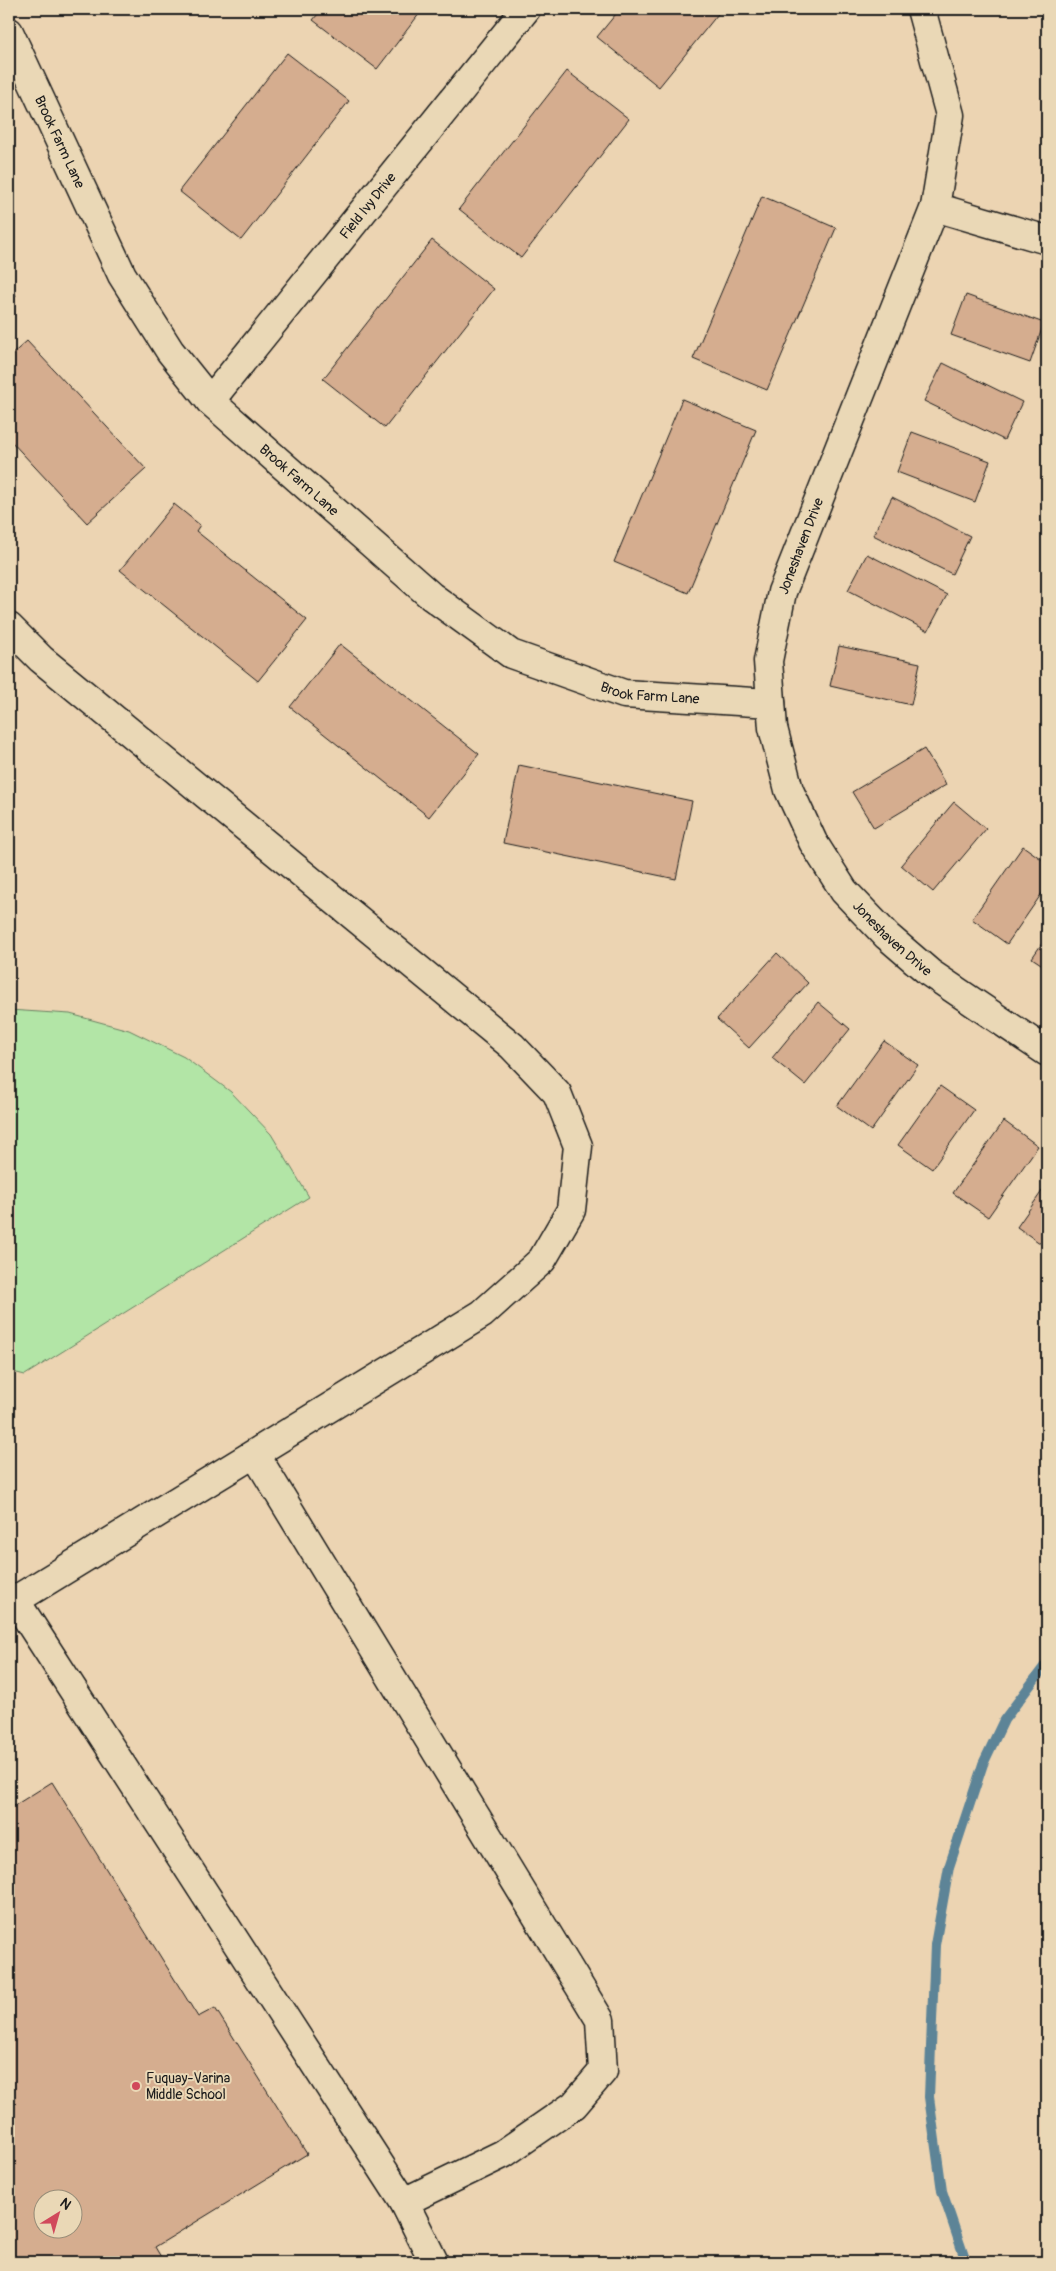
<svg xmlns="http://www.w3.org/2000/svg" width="1056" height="2271" font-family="Pangolin,sans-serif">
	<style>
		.green { fill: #b2e5a6; stroke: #678061 }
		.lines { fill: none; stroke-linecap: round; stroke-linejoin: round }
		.stream { stroke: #5d8497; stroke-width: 10 }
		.building { fill: #d5ad8f; stroke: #1c1c1c; fill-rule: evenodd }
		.minor-casing { stroke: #1c1c1c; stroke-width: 31 }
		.minor { stroke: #ead8b6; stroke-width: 28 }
		.poi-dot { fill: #d1495b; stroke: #ead8b6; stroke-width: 2 }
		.labels { text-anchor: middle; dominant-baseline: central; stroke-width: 4; stroke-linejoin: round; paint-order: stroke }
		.street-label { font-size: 14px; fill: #1c1c1c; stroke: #ead8b6 }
		.poi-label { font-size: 14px; fill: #1c1c1c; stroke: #ead8b6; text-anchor: start }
	</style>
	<rect width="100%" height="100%" fill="#ecd4b2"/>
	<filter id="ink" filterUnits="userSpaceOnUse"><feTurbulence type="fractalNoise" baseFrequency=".02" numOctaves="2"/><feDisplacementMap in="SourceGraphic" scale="10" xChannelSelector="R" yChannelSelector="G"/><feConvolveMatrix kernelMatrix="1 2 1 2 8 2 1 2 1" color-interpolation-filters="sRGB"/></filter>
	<g filter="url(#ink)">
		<path class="green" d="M9,1010L70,1014L129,1030L184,1057L231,1092L271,1134L309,1197L25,1375L9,1371Z"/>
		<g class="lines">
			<path class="stream" d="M966,2262L942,2191L929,2097L935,1945L949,1867L983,1764L1004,1720L1047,1663"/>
		</g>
		<path class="building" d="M322,9H423L377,69L313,20Z
			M620,9H722L659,87L597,37Z
			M287,53L349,101L241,240L179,191Z
			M567,71L629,119L521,258L459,209Z
			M762,196L836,228L767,390L693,359Z
			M432,240L494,289L385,428L323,379Z
			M9,282L16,296L9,300Z
			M966,295L1044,323L1030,363L951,335Z
			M27,341L146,469L87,523L9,439V357Z
			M943,363L1022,402L1004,440L924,401Z
			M682,399L756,430L688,593L614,562Z
			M912,432L990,461L975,502L897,472Z
			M892,497L970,536L952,574L873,535Z
			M174,504L200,525L196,531L307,620L258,681L120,570Z
			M867,554L947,595L928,631L848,590Z
			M340,644L479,754L429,817L290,707Z
			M839,646L920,663L911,705L830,686Z
			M924,749L946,785L874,828L852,792Z
			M519,765L692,801L676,879L503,843Z
			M954,802L986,829L933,892L901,865Z
			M1023,846L1047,863V886L1007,944L972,919Z
			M1047,936V968L1032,958Z
			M777,953L808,983L749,1048L717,1019Z
			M818,1002L850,1029L805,1085L772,1058Z
			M884,1041L918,1065L871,1131L837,1106Z
			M940,1086L974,1110L932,1169L898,1145Z
			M1004,1121L1038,1146L988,1217L953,1193Z
			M1047,1184V1248L1017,1227Z
			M52,1782L198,2017L215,2008L307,2154L155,2247L164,2262H9V1809ZM42,2198H72V2228H42Z"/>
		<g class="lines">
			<defs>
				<g id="minor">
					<path id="s1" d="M921,9L950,115L935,207L782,592L768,661L773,728L789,790L813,842L844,891L887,936L930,973L1047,1052"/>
					<path id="s2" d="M9,32L122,275L170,351L210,401L431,596L511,654L624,694L771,703"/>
					<path d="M935,207L1047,240"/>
					<path id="s3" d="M210,401L526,9"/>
					<path d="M9,627L41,659L512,1046L557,1093L578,1146L571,1210L542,1260L482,1314L9,1604"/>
					<path d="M255,1454L600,2020L603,2071L574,2105L503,2154L404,2202"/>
					<path d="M15,1600L404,2202L434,2262"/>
				</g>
			</defs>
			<use href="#minor" class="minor-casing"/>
			<use href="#minor" class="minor"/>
		</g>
	</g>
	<circle class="poi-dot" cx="136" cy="2086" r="5"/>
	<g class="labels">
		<g class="street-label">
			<text stroke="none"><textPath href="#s2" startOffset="121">Brook Farm Lane</textPath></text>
			<text stroke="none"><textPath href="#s3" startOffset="251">Field Ivy Drive</textPath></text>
			<text stroke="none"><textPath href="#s2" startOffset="541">Brook Farm Lane</textPath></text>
			<text transform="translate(801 546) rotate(-69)">Joneshaven Drive</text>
			<text stroke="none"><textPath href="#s2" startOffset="961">Brook Farm Lane</textPath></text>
			<text stroke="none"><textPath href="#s1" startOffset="1002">Joneshaven Drive</textPath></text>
		</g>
		<g class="poi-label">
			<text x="146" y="2078">Fuquay-Varina<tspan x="146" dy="16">Middle School</tspan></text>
		</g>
	</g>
	<rect width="1056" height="2271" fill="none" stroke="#ead8b6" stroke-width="30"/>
	<rect x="15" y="15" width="1026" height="2241" fill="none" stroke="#1c1c1c" stroke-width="2" filter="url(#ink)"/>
	<g transform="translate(58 2214) rotate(37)"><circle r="24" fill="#ead8b6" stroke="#988d78"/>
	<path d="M0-4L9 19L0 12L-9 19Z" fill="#d1495b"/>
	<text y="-8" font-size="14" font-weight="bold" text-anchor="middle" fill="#1c1c1c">N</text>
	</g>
</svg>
